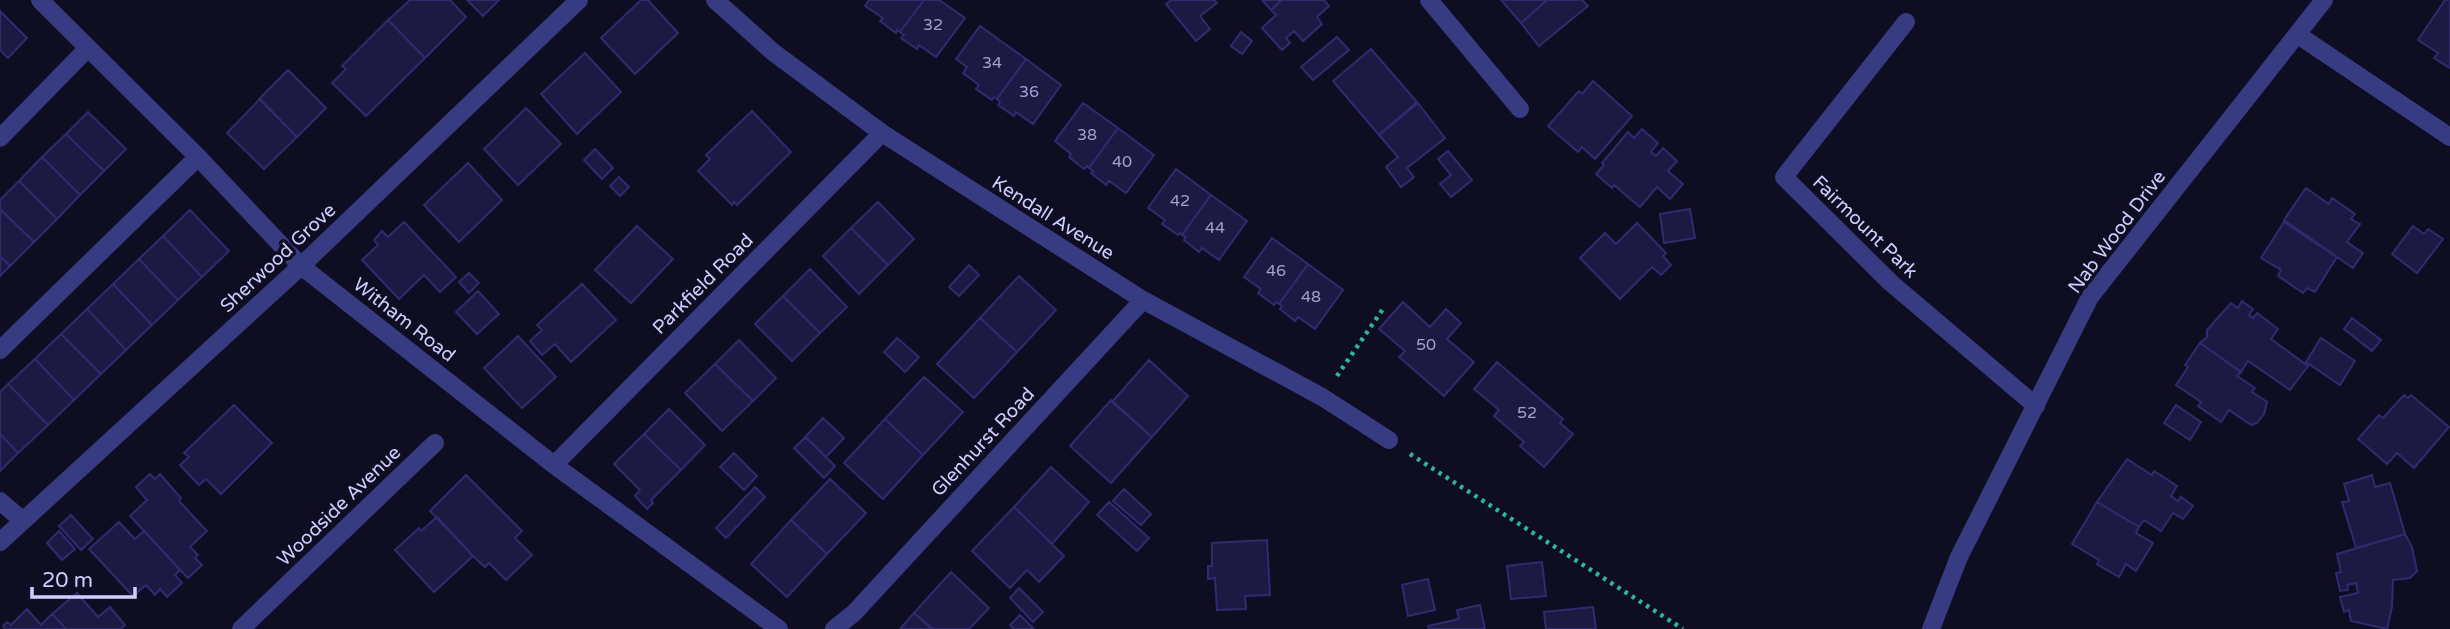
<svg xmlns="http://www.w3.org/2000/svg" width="2450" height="629" font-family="'Varela Round',sans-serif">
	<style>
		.building { fill: #1d1943; stroke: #322a6f; stroke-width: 2 }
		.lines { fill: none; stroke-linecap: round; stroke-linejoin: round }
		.path { stroke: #2cb5a0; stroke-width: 4.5; stroke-dasharray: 3.5 5; stroke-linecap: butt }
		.lane { stroke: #373b82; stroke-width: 18 }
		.street { stroke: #373b82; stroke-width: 18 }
		.labels { text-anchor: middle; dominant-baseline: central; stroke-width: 7; stroke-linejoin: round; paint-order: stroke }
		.number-label { font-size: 16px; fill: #a2a1d0 }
		.street-label { font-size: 19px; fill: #cfceff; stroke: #0f0d22 }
	</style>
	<rect width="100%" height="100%" fill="#0f0d22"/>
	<path class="building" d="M410,0H450L466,17L425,58L388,20Z
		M467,0H499L483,16Z
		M641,0H648L678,33L635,74L601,38Z
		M869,0H924L900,32L897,30L896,33L880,21L883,18L865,6Z
		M924,0H939L965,18L936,57L919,45L917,49L901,38L904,35L900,32Z
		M1171,0H1214L1217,3L1200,16L1210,29L1196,41L1166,4Z
		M1262,0H1282L1271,10Z
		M1282,0H1324L1329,6L1317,17L1322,24L1303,41L1294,31L1286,38L1290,43L1282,50L1262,28L1276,15L1271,10Z
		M1501,0H1547L1521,23Z
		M1547,0H1582L1588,6L1539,46L1521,23Z
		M2445,0H2450V68L2434,58L2438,53L2418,40Z
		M0,11L27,38L8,58L0,50Z
		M388,20L425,58L366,116L332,83L346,69L342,66Z
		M980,26L1026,59L997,99L994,97L992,100L976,89L979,85L963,73L967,67L956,59Z
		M1241,32L1252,41L1242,54L1231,46Z
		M1337,37L1349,50L1313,80L1301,67Z
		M1371,49L1417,102L1379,135L1333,81Z
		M585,53L621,92L577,134L541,94Z
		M1026,59L1061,85L1033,124L1016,112L1014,116L998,105L1000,102L997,99Z
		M288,70L326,108L297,137L259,99Z
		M1593,81L1632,116L1595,159L1582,147L1578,152L1548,126L1579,91L1582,94Z
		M260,99L297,137L264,169L227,133Z
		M1083,103L1118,128L1089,168L1087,166L1084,169L1069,157L1071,154L1055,141Z
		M1418,103L1445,138L1407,168L1414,177L1401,187L1386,167L1398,157L1379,135Z
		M526,108L561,144L518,185L484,149Z
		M752,111L791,152L737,205L734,202L732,205L698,171L710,159L706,155Z
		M88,112L126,149L104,171L66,134Z
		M1118,128L1154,155L1126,193L1109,181L1106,185L1091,173L1093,171L1089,168Z
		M1642,129L1658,143L1651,152L1656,156L1663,148L1677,161L1668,171L1683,184L1670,199L1657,187L1640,207L1614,185L1612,188L1596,174L1604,165L1602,163L1628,132L1634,138Z
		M66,134L104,171L80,195L42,157Z
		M595,149L613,168L602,179L584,160Z
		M1448,151L1472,180L1451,197L1440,184L1451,175L1438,159Z
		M42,157L80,195L57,219L19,181Z
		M468,163L502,200L459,242L424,205Z
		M1176,169L1211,195L1182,235L1180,233L1178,235L1162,224L1165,220L1148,208Z
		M619,177L629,187L620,196L610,186Z
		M19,181L57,219L34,242L0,209V200Z
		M2306,188L2329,204L2332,198L2355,214L2351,219L2360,224L2347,242L2363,253L2353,268L2284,220Z
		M1211,195L1247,221L1219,260L1202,248L1199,252L1184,240L1186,237L1182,235Z
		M878,202L914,239L888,265L851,228Z
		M0,209L34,242L10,266L0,256Z
		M1690,209L1695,238L1664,243L1660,214Z
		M190,210L229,251L202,277L163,236Z
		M404,222L456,277L440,292L424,275L399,299L362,260L378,245L374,240L382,231L388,237Z
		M2284,222L2337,257L2315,292L2307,288L2303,293L2278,276L2281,270L2261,258Z
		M1637,223L1666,253L1663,256L1671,265L1661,275L1652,267L1620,299L1580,258L1605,233L1616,244Z
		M637,226L673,259L631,303L595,270Z
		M2413,226L2424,234L2428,229L2443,239L2417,273L2392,254Z
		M851,228L888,265L859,294L823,256Z
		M163,236L202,277L178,300L139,259Z
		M1272,238L1308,264L1279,304L1276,302L1274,305L1258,293L1261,289L1244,277Z
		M0,256L10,266L0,276Z
		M139,259L178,300L152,325L113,284Z
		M1308,264L1343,290L1315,329L1298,317L1295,321L1280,309L1282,306L1279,304Z
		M969,265L979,275L959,296L949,287Z
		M810,269L847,307L820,333L783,296Z
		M469,273L479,283L469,293L459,282Z
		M1019,276L1056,310L1017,352L980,318Z
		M113,284L152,325L126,350L87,309Z
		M582,284L616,320L571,362L555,344L542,355L530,341L542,330L537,325Z
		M478,291L499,314L477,334L456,312Z
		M783,296L820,333L792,361L755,324Z
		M2242,301L2253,309L2249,315L2253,318L2257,313L2278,329L2271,339L2308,366L2290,390L2248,361L2241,372L2200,343L2207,337V330L2231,303L2238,308Z
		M1403,302L1430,327L1446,309L1461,323L1447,339L1474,362L1444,396L1399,357L1405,351L1379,329Z
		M87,309L126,350L101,374L61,334Z
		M980,318L1017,352L974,398L937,364Z
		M2352,318L2381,340L2372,351L2344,329Z
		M61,334L101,374L74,400L35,359Z
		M518,336L556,377L522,408L484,368Z
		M897,338L919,357L905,372L884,352Z
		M2321,338L2355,361L2340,385L2306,362Z
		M739,340L776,378L753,401L715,364Z
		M2200,343L2241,372L2237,376L2255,388L2252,392L2267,402L2264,414L2257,423L2251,425L2229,410L2221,422L2198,406L2201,402L2176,385L2188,367L2185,365Z
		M35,359L74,400L48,425L8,384Z
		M1149,360L1188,396L1152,437L1112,402Z
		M1497,362L1563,419L1560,423L1573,434L1544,467L1520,446L1524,442L1494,416L1499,410L1474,389Z
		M715,364L753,401L722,431L685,393Z
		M924,377L963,412L923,455L885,419Z
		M8,384L48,425L18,453L0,434V392Z
		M2404,395L2408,398L2411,395L2449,427L2414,468L2397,453L2387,464L2358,439L2379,415L2383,418Z
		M1111,400L1152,437L1111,483L1070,446Z
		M234,405L272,443L221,494L206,479L199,485L180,465L189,457L184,453Z
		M2176,405L2201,422L2190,440L2164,423Z
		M669,409L705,445L681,470L644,434Z
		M823,418L844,438L826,457L805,437Z
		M885,419L923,455L883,499L844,463Z
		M0,434L18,453L0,471Z
		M644,434L681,470L651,500L653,503L647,509L635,496L640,490L614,464Z
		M806,437L835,466L824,478L794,448Z
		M734,453L757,476L744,490L720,467Z
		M2127,459L2152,475L2154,471L2177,486L2171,496L2178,501L2181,497L2193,506L2183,519L2173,513L2161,531L2144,520L2139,527L2097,502Z
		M1051,467L1089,502L1052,544L1014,507Z
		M150,474L155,479L160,474L181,498L179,501L207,531L190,547L198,555L195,558L202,565L188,578L130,516L147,500L136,487Z
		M466,475L522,531L515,538L532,555L506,580L489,563L485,567L473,556L430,511Z
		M2372,475L2375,487L2390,483L2405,534L2356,548L2342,502L2349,501L2344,484Z
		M830,479L866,513L827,554L791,520Z
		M755,487L765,497L726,538L716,528Z
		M1124,489L1151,514L1141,525L1113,501Z
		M1109,502L1149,538L1137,551L1097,515Z
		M2097,502L2139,527L2136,533L2153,543L2136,571L2126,564L2119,577L2097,564L2099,560L2072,544Z
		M1014,507L1064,556L1039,582L1027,570L1010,588L972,551Z
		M71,515L93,539L81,550L59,526Z
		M437,517L473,556L434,592L395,550L419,528L421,531Z
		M791,520L827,554L787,597L751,564Z
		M119,522L135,539L144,531L180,570L175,575L182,583L167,597L160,589L155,595L146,585L133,596L89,549Z
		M59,531L75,549L62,560L47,543Z
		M2405,534L2412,547L2417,571L2410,578L2393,580L2392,607L2387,629L2351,621L2349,610L2344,612L2340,597L2358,593L2356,583L2347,585L2348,590L2340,591L2336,573L2341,572L2337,554Z
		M1267,540L1270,595L1245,596L1246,609L1217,610L1215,578L1208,579V566H1212V543Z
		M1542,562L1546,596L1511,599L1507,566Z
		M951,572L989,608L969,629H933L914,613Z
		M1428,579L1435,610L1408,616L1402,585Z
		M1019,588L1043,612L1033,622L1010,598Z
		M77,593L98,617L110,607L125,625L120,629H66L52,614Z
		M1480,605L1485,629H1429L1428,626L1459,619L1457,610Z
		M1593,607L1596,629H1546L1544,612Z
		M27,609L41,625L52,614L66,629H5L3,626L7,622L11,625Z
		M914,613L932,629H900Z
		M1020,615L1034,629H1014L1010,625Z"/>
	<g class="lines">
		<path class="path" d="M1337,376L1385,306
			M1410,454L1683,629"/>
		<path class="lane" d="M0,350L198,157
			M0,501L22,520"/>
		<path class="street" d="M40,0L198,157L301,266L554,465L779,629
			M715,0L773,52L882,133L1143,300L1322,397L1389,440
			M1429,0L1520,109
			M1906,22L1784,177L1891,283L2036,406
			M2298,35L2450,137
			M0,138L88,48
			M554,465L882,133
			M0,542L301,266L579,0
			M241,629L435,443
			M834,629L854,613L1143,300
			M1931,629L1959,557L2090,297L2324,0"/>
	</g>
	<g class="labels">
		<g class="number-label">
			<text x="933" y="25">32</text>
			<text x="992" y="63">34</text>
			<text x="1029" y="92">36</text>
			<text x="1087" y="135">38</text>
			<text x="1122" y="162">40</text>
			<text x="1180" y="201">42</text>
			<text x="1215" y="228">44</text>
			<text x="1276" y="271">46</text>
			<text x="1311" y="297">48</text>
			<text x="1426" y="345">50</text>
			<text x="1527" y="413">52</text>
		</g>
		<g class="street-label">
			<text transform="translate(1053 218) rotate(32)">Kendall Avenue</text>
			<text transform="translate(1865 227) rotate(44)">Fairmount Park</text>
			<text transform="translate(2117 232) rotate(-53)">Nab Wood Drive</text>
			<text transform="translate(278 258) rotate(-43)">Sherwood Grove</text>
			<text transform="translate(703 284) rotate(-45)">Parkfield Road</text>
			<text transform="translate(404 320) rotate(38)">Witham Road</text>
			<text transform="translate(983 442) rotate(-47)">Glenhurst Road</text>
			<text transform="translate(339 506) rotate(-44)">Woodside Avenue</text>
		</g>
	</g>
	<path d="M32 587v10h103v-10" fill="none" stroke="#cfceff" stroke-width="3.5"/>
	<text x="42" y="587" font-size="21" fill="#cfceff" stroke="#0f0d22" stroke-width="5" paint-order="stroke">20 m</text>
</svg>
